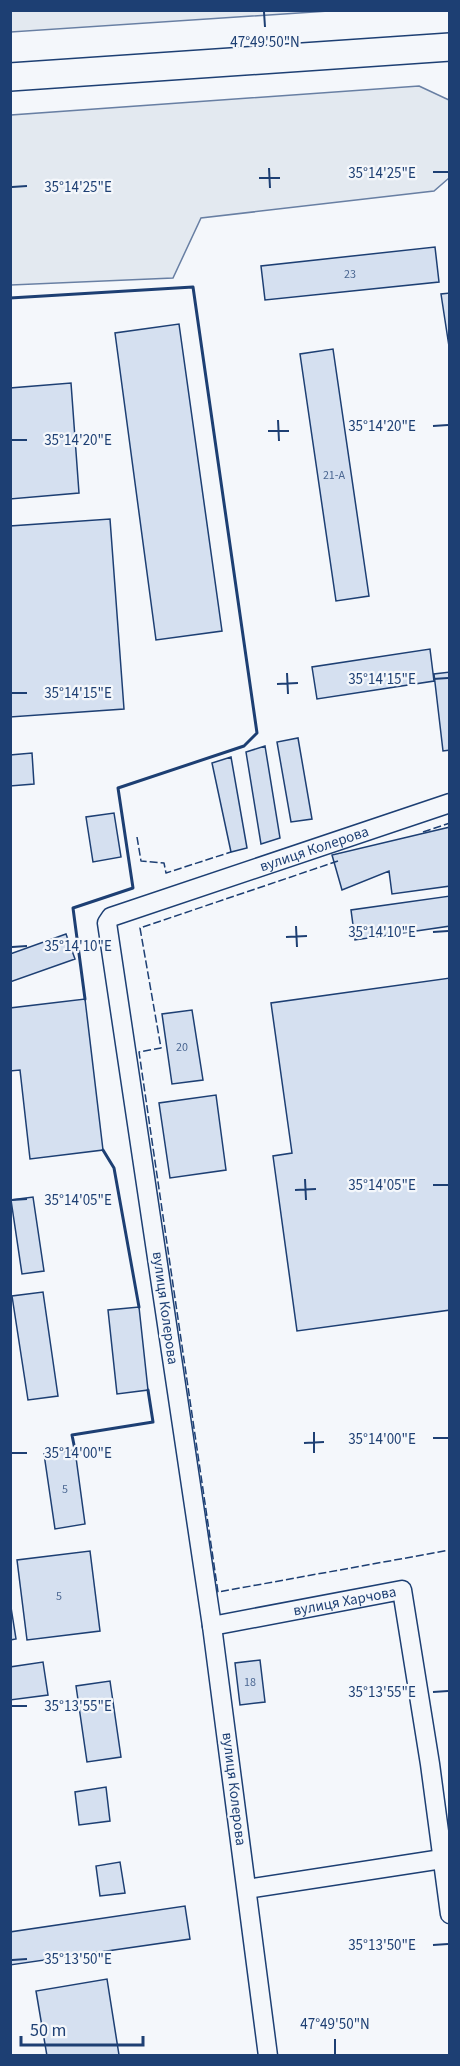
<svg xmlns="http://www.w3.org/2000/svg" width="460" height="2066" font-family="'Source Sans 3',sans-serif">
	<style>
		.green { fill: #e3e9f0; stroke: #687fa3; stroke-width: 1.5 }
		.building { fill: #d5e0f0; stroke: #1d3f73; stroke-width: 1.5 }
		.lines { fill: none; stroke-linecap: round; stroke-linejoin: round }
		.minor-casing { stroke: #1d3f73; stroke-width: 21 }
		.highway-casing { stroke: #1d3f73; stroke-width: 30 }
		.minor { stroke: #f4f7fb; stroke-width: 18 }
		.highway { stroke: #f4f7fb; stroke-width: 27 }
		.fence { stroke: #1d3f73; stroke-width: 1.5; stroke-dasharray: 8 3; stroke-linecap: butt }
		.wall { stroke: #1d3f73; stroke-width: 3 }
		.ticks { fill: none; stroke: #1d3f73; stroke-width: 2 }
		.labels { text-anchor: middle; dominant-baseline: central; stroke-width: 4.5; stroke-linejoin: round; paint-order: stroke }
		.number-label { font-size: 12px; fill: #4b6792 }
		.street-label { font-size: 15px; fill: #1d3f73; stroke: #f4f7fb }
		.ticks-label { font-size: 15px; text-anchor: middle; fill: #1d3f73; stroke: #f4f7fb; stroke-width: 4.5; stroke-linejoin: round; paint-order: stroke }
	</style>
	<rect width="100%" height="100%" fill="#f4f7fb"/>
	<path class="green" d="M11,10H328V11L11,32Z
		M419,86L449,100V178L434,191L201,218L173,278L11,285V115Z"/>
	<path class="building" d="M435,247L439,282L265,300L261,266Z
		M450,293V353L441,294Z
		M179,324L222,631L156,640L115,333Z
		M333,349L369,596L336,601L300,354Z
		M71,383L79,493L10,499V388Z
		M110,519L124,709L10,717V526Z
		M430,649L434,681L317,699L312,667Z
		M450,672V750L443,751L434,674Z
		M298,738L312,819L291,822L277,742Z
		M265,746L280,838L261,844L246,752Z
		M32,753L34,784L10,786V755Z
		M231,757L247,848L231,852L212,763Z
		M114,813L121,857L93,862L86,817Z
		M450,827V886L392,894L389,871L342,890L332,855Z
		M450,896V926L355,940L351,910Z
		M66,934L75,959L10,982V954Z
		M450,978V1310L297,1331L273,1156L292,1153L271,1003Z
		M85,999L103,1150L30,1159L20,1070L10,1071V1008Z
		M192,1010L203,1080L172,1084L162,1014Z
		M216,1095L226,1170L170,1178L159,1103Z
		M33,1197L44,1271L22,1274L11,1200Z
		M43,1292L58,1396L28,1400L12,1296Z
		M139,1307L148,1390L117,1394L108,1310Z
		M75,1450L85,1524L55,1529L44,1454Z
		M90,1551L100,1631L27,1640L17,1560Z
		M10,1601L16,1639L10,1640Z
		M260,1660L265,1702L240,1705L235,1663Z
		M43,1662L48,1695L10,1700V1667Z
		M110,1681L121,1757L87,1762L76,1686Z
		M106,1787L110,1821L79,1825L75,1792Z
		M120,1862L125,1893L100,1896L96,1866Z
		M185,1906L190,1939L10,1965V1932Z
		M107,1979L119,2055L47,2056L36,1991Z"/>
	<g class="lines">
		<defs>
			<g id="minor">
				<path id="s1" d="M212,1626L402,1590L430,1764L450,1914"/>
				<path d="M247,1889L442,1859"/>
				<path id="s2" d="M268,2056L212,1626L107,923L111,917L450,803"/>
			</g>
			<path id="highway" d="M10,77L450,47"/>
		</defs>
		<use href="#minor" class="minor-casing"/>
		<use href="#highway" class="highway-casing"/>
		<use href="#minor" class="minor"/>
		<use href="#highway" class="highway"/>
		<path class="fence" d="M423,832L450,823
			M137,837L141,861L164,863L166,873L231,852
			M338,861L140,928L161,1048L139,1052L218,1592L450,1550"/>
		<path class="wall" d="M10,298L193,287L257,733L244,746L118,788L133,888L73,908L85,999
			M103,1150L114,1168L139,1307
			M75,1450L72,1435L153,1422L148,1390"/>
	</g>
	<path class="ticks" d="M264,12L265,27M269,168L270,188M433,172H448M259,178H280M12,187L27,186M278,420L279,441M433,426L448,425M268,431H289M12,440H27M287,673L288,694M433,679L448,678M277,684L298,683M12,693H27M296,926L297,947M433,932L448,931M286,937L307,936M12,947L27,946M305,1179L306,1200M433,1185H448M295,1190L316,1189M12,1200L27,1199M314,1432V1453M433,1438H448M304,1443L324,1442M12,1453H27M433,1692L448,1691M12,1706H27M433,1945L448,1944M12,1960L27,1959M335,2039V2054"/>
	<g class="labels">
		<g class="number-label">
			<text x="350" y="274">23</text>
			<text x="334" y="475">21-А</text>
			<text x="182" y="1047">20</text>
			<text x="65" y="1489">5</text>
			<text x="59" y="1596">5</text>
			<text x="250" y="1682">18</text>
		</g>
		<g class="street-label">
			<text stroke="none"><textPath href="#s2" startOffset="1366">вулиця Колерова</textPath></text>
			<text transform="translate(165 1308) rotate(82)">вулиця Колерова</text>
			<text stroke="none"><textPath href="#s1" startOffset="135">вулиця Харчова</textPath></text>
			<text transform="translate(234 1789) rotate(83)">вулиця Колерова</text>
		</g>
	</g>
	<g class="ticks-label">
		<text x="265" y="47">47°49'50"N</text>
		<text x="382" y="178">35°14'25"E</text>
		<text x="78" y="192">35°14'25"E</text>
		<text x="382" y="431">35°14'20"E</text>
		<text x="78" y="445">35°14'20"E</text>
		<text x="382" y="684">35°14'15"E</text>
		<text x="78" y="698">35°14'15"E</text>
		<text x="382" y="937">35°14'10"E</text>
		<text x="78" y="951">35°14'10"E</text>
		<text x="382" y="1190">35°14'05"E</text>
		<text x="78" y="1205">35°14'05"E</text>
		<text x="382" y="1444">35°14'00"E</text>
		<text x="78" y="1458">35°14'00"E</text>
		<text x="382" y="1697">35°13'55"E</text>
		<text x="78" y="1711">35°13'55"E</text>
		<text x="382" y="1950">35°13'50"E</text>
		<text x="78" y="1964">35°13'50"E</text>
		<text x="335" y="2029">47°49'50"N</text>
	</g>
	<rect width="460" height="2066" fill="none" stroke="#1d3f73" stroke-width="24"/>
	<path d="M21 2036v9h122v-9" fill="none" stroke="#1d3f73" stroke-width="3"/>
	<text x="30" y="2036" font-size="18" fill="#1d3f73" stroke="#f4f7fb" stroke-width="4.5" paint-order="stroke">50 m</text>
</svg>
